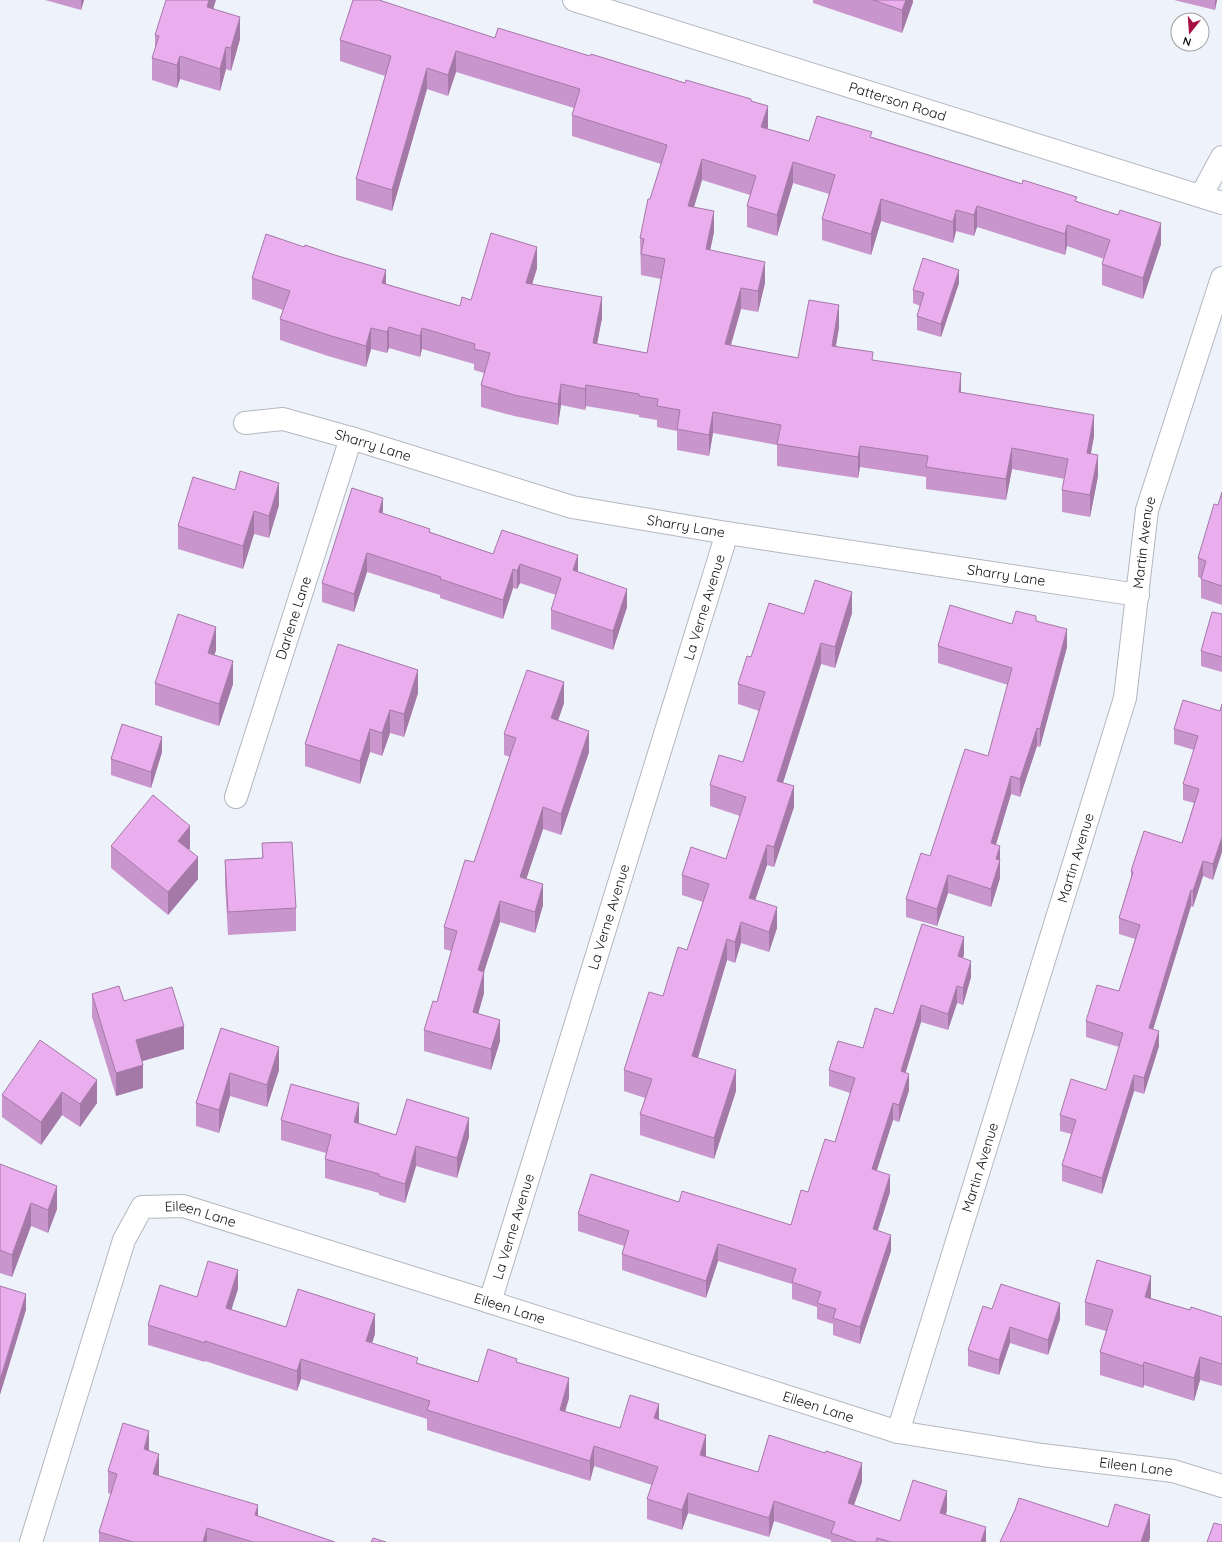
<svg xmlns="http://www.w3.org/2000/svg" width="1222" height="1542" font-family="Quicksand,sans-serif">
	<style>
		.lines { fill: none; stroke-linecap: round; stroke-linejoin: round }
		.minor-casing { stroke: #b4b7c0; stroke-width: 24 }
		.minor { stroke: #fff; stroke-width: 22 }
		.wall { fill: #c995cd }
		.shaded-wall { fill: #a479a7 }
		.building { fill: #eaadee; stroke: #a479a7 }
		.labels { text-anchor: middle; dominant-baseline: central; stroke-width: 3; stroke-linejoin: round; paint-order: stroke }
		.street-label { font-size: 14px; fill: #101114; stroke: #fff }
	</style>
	<rect width="100%" height="100%" fill="#eef2fb"/>
	<g class="lines">
		<defs>
			<g id="minor">
				<path id="s1" d="M574,0L1222,203"/>
				<path d="M1201,196L1222,157"/>
				<path id="s2" d="M245,423L283,419L351,438L572,507L727,533L1138,595"/>
				<path id="s3" d="M236,797L351,438"/>
				<path id="s4" d="M490,1302L727,533"/>
				<path id="s5" d="M898,1432L1125,698L1147,510L1222,278"/>
				<path id="s6" d="M31,1542L124,1240L142,1207L183,1206L490,1302L898,1432L1042,1455L1173,1471L1222,1486"/>
			</g>
		</defs>
		<use href="#minor" class="minor-casing"/>
		<use href="#minor" class="minor"/>
	</g>
	<path class="wall" d="M45,0H84L81,10Z
		M813,0H913V2L902,33L813,3Z
		M1174,0H1217L1215,10Z
		M214,8L240,39L231,71L226,69L220,91L180,79L177,88L152,80V58L155,49V35Z
		M495,38L590,56L751,102L768,127L767,129L809,141L872,137L1077,201L1161,244L1143,299L1102,285V264L1104,259L1067,246L1065,255L977,227L974,236L956,231L953,243L881,221L871,255L822,240V219L829,194L793,183L777,236L747,227V206L750,195L702,180L694,207L714,232L710,250L765,283L758,312L741,309L731,345L798,358L839,327L836,346L961,392L1094,436L1091,453L1098,476L1090,517L1062,512V490L1065,479L1012,469L1006,500L926,489V477L860,467L858,478L777,466V445L713,433L709,456L677,450V431L657,427V420L639,417V415L586,406L585,410L561,405L558,425L514,416L481,407V385L484,373L474,370V364L422,349L420,357L389,348L387,353L371,349L366,367L328,356L280,340V319L283,310L252,299V278L386,284L460,306L537,268L532,284L602,318L597,344L647,353L661,279L641,275L640,238L650,199L661,164L572,136V115L574,108L456,72L448,96L427,89L392,211L356,200V179L385,76L340,61V40Z
		M959,283L941,337L917,330V316L920,306L913,303V290Z
		M1222,492V605L1201,598V578L1198,577V558L1218,505Z
		M279,505L269,538L254,534L243,569L178,549V526Z
		M383,514L430,532L493,554L578,572L627,607L613,650L551,629V610L556,595L520,583L517,589L513,588L503,619L440,598V595L367,572L354,612L322,602V583Z
		M852,613L835,668L821,664L783,783L794,807L774,867L767,865L755,900L777,928L769,952L741,943L735,963L727,960L698,1058L736,1091L714,1159L640,1135V1114L645,1098L624,1091V1070L663,996L687,950L703,902L682,895V875L726,859L740,816L710,806V785L743,762L759,711L738,704V684L751,657L804,614Z
		M1222,614V672L1201,666V651Z
		M1036,621L1067,647L1040,747L1037,746L1020,797L1011,794L996,844L1000,864V878L991,907L948,893L937,926L906,917V899L930,856L988,756L1008,685L938,663V646L1012,624Z
		M216,650L214,655L233,684L219,726L155,705V683Z
		M418,693L404,737L390,733L382,756L370,752L360,784L305,766V744Z
		M564,703L558,721L589,752L561,835L543,829L526,879L543,905L535,933L500,922L484,971V993L478,1013L500,1041L491,1070L424,1051V1030L437,1002L451,951L444,949V927L474,862L510,757L504,755V734Z
		M1220,711L1213,880L1203,876L1193,907L1191,906L1153,1029L1159,1046L1144,1094L1134,1091L1102,1194L1062,1181V1165L1071,1134L1060,1131V1115L1106,1090L1119,1047L1086,1037V1021L1119,991L1135,939L1119,934V918L1131,878V871L1182,843L1194,803L1183,800V784L1194,750L1174,744V729Z
		M162,752L151,788L111,775V759Z
		M262,843L296,908V931L228,935L225,883V860L262,858Z
		M111,846L190,848L189,850L198,879L168,915L111,868Z
		M964,954L963,958L971,977L963,1005L957,1003L948,1030L921,1022L905,1073L909,1090L899,1122L893,1120L876,1171L890,1192L878,1230L891,1251L860,1344L833,1335V1324L817,1319V1307L792,1299V1284L718,1261L706,1298L622,1270V1254L624,1246L578,1231V1214L679,1202L791,1225L808,1192L835,1142L850,1093L829,1086V1070L863,1048L893,1014Z
		M92,994L124,1001L184,1049L142,1061L143,1088L116,1096L92,1017Z
		M221,1028L279,1070L267,1107L230,1096L219,1133L196,1126V1103Z
		M97,1080V1103L80,1127L62,1115L41,1145L2,1117V1095Z
		M281,1120L359,1123L396,1135L469,1137L457,1178L416,1166L405,1203L379,1195V1193L325,1178V1159L326,1153L281,1140Z
		M0,1165L57,1209L48,1233L31,1226L12,1277L0,1273Z
		M238,1289L231,1309L286,1327L375,1334L372,1343L418,1363L478,1382L517,1362L569,1398L565,1411L620,1428L659,1420L706,1455V1456L758,1472L862,1482L854,1505L900,1521L947,1510L946,1514L986,1542H831V1540L774,1521L769,1537L688,1513L682,1530L647,1519V1499L652,1485L594,1466L590,1481L427,1430V1419L301,1379L297,1391L205,1361V1362L148,1345V1325L197,1297Z
		M1151,1298L1190,1310L1222,1317V1386L1200,1380L1194,1401L1144,1385L1143,1388L1100,1375V1352L1106,1331L1085,1325V1302Z
		M992,1309L1060,1319L1048,1355L1010,1343L999,1375L968,1366V1350Z
		M149,1451L159,1476L258,1516L335,1542H99V1532L111,1494L108,1493V1471Z"/>
	<path class="shaded-wall" d="M81,0H84L81,10Z
		M209,0H216L207,29V7Z
		M906,0H913V2L902,33V10Z
		M1215,0H1217L1215,10Z
		M240,17V39L231,71V48Z
		M226,47V69L220,91V69Z
		M456,51V72L448,96V75Z
		M180,56V79L177,88V65Z
		M427,68V89L392,211V190Z
		M768,106V127L761,148V127Z
		M702,159V180L688,227V206Z
		M793,162V183L777,236V215Z
		M881,199V221L871,255V234Z
		M977,206V227L974,236V215Z
		M956,210V231L953,243V222Z
		M714,211V232L706,270V249Z
		M1161,223V244L1143,299V278Z
		M1067,225V246L1065,255V234Z
		M537,247V268L526,304V283Z
		M765,262V283L758,312V291Z
		M386,270V291L382,283Z
		M959,270V283L941,337V324Z
		M741,288V309L725,365V344Z
		M602,297V318L593,364V343Z
		M839,305V327L832,367V346Z
		M389,327V348L387,353V332Z
		M371,328V349L366,367V346Z
		M422,328V349L420,357V336Z
		M961,373V394L959,392Z
		M561,384V405L558,425V404Z
		M586,385V406L585,410V389Z
		M713,412V433L709,456V435Z
		M1094,415V436L1087,474V453Z
		M860,446V467L858,478V457Z
		M1012,448V469L1006,500V479Z
		M1098,455V476L1090,517V495Z
		M279,483V505L269,538V516Z
		M383,498V517L379,512Z
		M254,511V534L243,569V546Z
		M367,553V572L354,612V594Z
		M578,555V574L573,570Z
		M520,564V583L517,589V571Z
		M513,569V588L503,619V600Z
		M627,589V607L613,650V631Z
		M852,592V613L835,668V647Z
		M216,627V650L208,676V653Z
		M1067,629V647L1040,747V729Z
		M821,643V664L777,801V781Z
		M233,661V684L219,726V704Z
		M418,670V693L404,737V714Z
		M564,682V703L551,740V718Z
		M390,710V733L382,756V733Z
		M1037,728V746L1020,797V779Z
		M370,729V752L360,784V761Z
		M589,731V752L561,835V814Z
		M162,737V752L151,788V772Z
		M1011,776V794L991,861V843Z
		M794,786V807L774,867V847Z
		M543,807V829L520,898V877Z
		M190,826V848L178,863V841Z
		M1222,837V852L1213,880V864Z
		M767,845V865L749,919V898Z
		M1000,846V878L991,907V889L996,859Z
		M198,857V879L168,915V892Z
		M1203,861V876L1193,907V891Z
		M948,875V893L937,926V909Z
		M543,884V905L535,933V912Z
		M1191,890V906L1149,1043V1028Z
		M500,901V922L478,991V970Z
		M777,907V928L769,952V932Z
		M741,922V943L735,963V942Z
		M964,937V954L958,973V956Z
		M727,939V960L692,1077V1056Z
		M971,961V977L963,1005V988Z
		M484,972V993L473,1033V1012Z
		M957,986V1003L948,1030V1014Z
		M921,1005V1022L901,1088V1071Z
		M500,1020V1041L491,1070V1049Z
		M184,1026V1049L136,1063V1040Z
		M1159,1031V1046L1144,1094V1078Z
		M279,1047V1070L267,1107V1085Z
		M143,1065V1088L116,1096V1073Z
		M736,1070V1091L714,1159V1138Z
		M230,1073V1096L219,1133V1110Z
		M909,1074V1090L899,1122V1105Z
		M1134,1075V1091L1102,1194V1178Z
		M97,1080V1103L80,1127V1104Z
		M62,1092V1115L41,1145V1122Z
		M359,1103V1123L354,1141V1122Z
		M893,1103V1120L872,1186V1169Z
		M469,1118V1137L457,1178V1158Z
		M416,1146V1166L405,1203V1184Z
		M890,1175V1192L873,1245V1229Z
		M57,1186V1209L48,1233V1210Z
		M31,1203V1226L12,1277V1255Z
		M891,1235V1251L860,1344V1327Z
		M718,1244V1261L706,1298V1281Z
		M238,1270V1289L226,1327V1308Z
		M1151,1276V1299L1145,1297Z
		M26,1294V1310L0,1395V1380Z
		M1060,1303V1319L1048,1355V1340Z
		M375,1314V1334L366,1361V1341Z
		M1010,1327V1343L999,1375V1360Z
		M1200,1357V1380L1194,1401V1378Z
		M301,1359V1379L297,1391V1371Z
		M1144,1362V1385L1143,1388V1366Z
		M569,1378V1398L560,1429V1410Z
		M659,1404V1424L654,1418Z
		M149,1431V1453L144,1449Z
		M706,1435V1455L700,1474V1455Z
		M594,1446V1466L590,1481V1461Z
		M159,1454V1476L153,1474Z
		M862,1463V1482L848,1522V1503Z
		M947,1491V1510L940,1532V1513Z
		M688,1493V1513L682,1530V1510Z
		M774,1501V1521L769,1537V1518Z
		M258,1505V1527L255,1515Z
		M1150,1515V1538L1149,1542H1141Z
		M986,1527V1542H981Z
		M207,1528V1542H203Z"/>
	<path class="building" d="M166,0H209L207,7L240,17L231,48L226,47L220,69L180,56L177,65L152,58L159,36L155,35Z
		M353,0H379L495,38L498,28L590,56L591,54L685,83L686,80L751,99V101L768,106L761,127L809,141L817,116L872,132L870,137L1022,184L1023,180L1077,197L1075,201L1118,215L1120,210L1161,223L1143,278L1102,264L1110,240L1067,225L1065,234L977,206L974,215L956,210L953,222L881,199L871,234L822,219L835,175L793,162L777,215L747,206L756,176L702,159L688,206L714,211L706,249L765,262L758,291L741,288L725,344L798,358L809,300L839,305L832,346L873,352L872,360L961,373L959,392L1094,415L1087,453L1098,455L1090,495L1062,490L1068,459L1012,448L1006,479L926,467L928,456L860,446L858,457L777,444L781,425L713,412L709,435L677,429L680,410L657,406L658,399L639,396V394L586,385L585,389L561,384L558,404L514,395L481,385L490,353L474,349L475,344L422,328L420,336L389,327L387,332L371,328L366,346L328,335L280,319L290,291L252,278L266,234L304,247L305,245L338,256L386,270L382,283L460,306L462,297L471,300L491,233L537,247L526,283L602,297L593,343L647,353L665,259L641,254L644,239L640,238L648,199H650L667,145L572,115L580,89L456,51L448,75L427,68L392,190L356,179L391,56L340,40Z
		M873,0H906L902,10Z
		M923,258L959,270L941,324L917,316L924,293L913,290Z
		M240,471L279,483L269,516L254,511L243,546L178,526L193,477L235,490Z
		M352,488L383,498L379,512L430,529L429,532L493,554L502,530L578,555L573,570L627,589L613,631L551,610L561,578L520,564L517,571L513,569L503,600L440,579L441,577L367,553L354,594L322,583Z
		M1222,492V586L1201,579L1206,561L1198,558L1214,504L1218,505Z
		M815,580L852,592L835,647L821,643L777,781L794,786L774,847L767,845L749,898L777,907L769,932L741,922L735,942L727,939L692,1056L736,1070L714,1138L640,1114L652,1079L624,1070L649,992L663,996L678,947L687,950L709,884L682,875L691,847L726,859L746,797L710,785L719,755L743,762L765,692L738,684L747,656L751,657L769,603L804,614Z
		M950,605L1012,624L1016,611L1036,616V621L1067,629L1040,729L1037,728L1020,779L1011,776L991,843L1000,846L996,859L1000,860L991,889L948,875L937,909L906,899L921,853L930,856L965,749L988,756L1012,668L938,646Z
		M1212,612L1222,614V657L1201,651Z
		M178,614L216,627L208,653L233,661L219,704L155,683Z
		M338,644L418,670L404,714L390,710L382,733L370,729L360,761L305,744Z
		M527,670L564,682L551,718L589,731L561,814L543,807L520,877L543,884L535,912L500,901L478,970L484,972L473,1012L500,1020L491,1049L424,1030L433,1001L437,1002L457,931L444,927L465,860L474,862L516,738L504,734Z
		M1183,700L1220,711L1222,704V837L1213,864L1203,861L1193,891L1191,890L1149,1028L1159,1031L1144,1078L1134,1075L1102,1178L1062,1165L1076,1120L1060,1115L1071,1079L1106,1090L1123,1033L1086,1021L1097,985L1119,991L1140,925L1119,918L1133,872L1131,871L1144,831L1182,843L1199,789L1183,784L1198,736L1174,729Z
		M122,724L162,737L151,772L111,759Z
		M153,795L190,826L178,841L198,857L168,892L111,846Z
		M292,842L296,908L228,912L225,860L263,858L262,843Z
		M922,924L964,937L958,956L971,961L963,988L957,986L948,1014L921,1005L901,1071L909,1074L899,1105L893,1103L872,1169L890,1175L873,1229L891,1235L860,1327L833,1318L836,1309L817,1303L821,1292L792,1282L796,1269L718,1244L706,1281L622,1254L629,1231L578,1214L591,1174L679,1202L682,1191L791,1225L801,1190L808,1192L825,1139L835,1142L855,1078L829,1070L838,1041L863,1048L875,1008L893,1014Z
		M119,986L124,1001L172,987L184,1026L136,1040L143,1065L116,1073L92,994Z
		M221,1028L279,1047L267,1085L230,1073L219,1110L196,1103Z
		M40,1040L97,1080L80,1104L62,1092L41,1122L2,1095Z
		M291,1084L359,1103L354,1122L396,1135L407,1099L469,1118L457,1158L416,1146L405,1184L379,1176V1174L325,1159L331,1135L281,1120Z
		M0,1164L57,1186L48,1210L31,1203L12,1255L0,1250Z
		M1097,1260L1151,1276L1145,1297L1190,1310L1191,1307L1222,1317V1364L1200,1357L1194,1378L1144,1362L1143,1366L1100,1352L1113,1310L1085,1302Z
		M208,1261L238,1270L226,1308L286,1327L298,1289L375,1314L366,1341L418,1358L416,1363L478,1382L488,1349L517,1359L516,1362L569,1378L560,1410L620,1428L630,1395L659,1404L654,1418L706,1435L700,1455L758,1472L769,1435L825,1453L826,1451L862,1463L848,1503L900,1521L913,1480L947,1491L940,1513L986,1527L981,1542H891L877,1538L876,1542H857L831,1533L835,1522L774,1501L769,1518L688,1493L682,1510L647,1499L658,1467L594,1446L590,1461L427,1410L430,1401L301,1359L297,1371L205,1341V1343L148,1325L160,1285L197,1297Z
		M1001,1284L1060,1303L1048,1340L1010,1327L999,1360L968,1350L983,1306L992,1309Z
		M0,1286L26,1294L0,1380Z
		M123,1423L149,1431L144,1449L159,1454L153,1474L258,1505L255,1515L335,1542H253L207,1528L203,1542H133L99,1532L117,1474L108,1471Z
		M1019,1498L1108,1527L1115,1504L1150,1515L1141,1542H1000L1015,1510Z
		M1214,1523L1222,1525V1542H1207Z
		M373,1538L386,1542H371Z"/>
	<g class="labels">
		<g class="street-label">
			<text stroke="none"><textPath href="#s1" startOffset="339">Patterson Road</textPath></text>
			<text stroke="none"><textPath href="#s2" startOffset="132">Sharry Lane</textPath></text>
			<text stroke="none"><textPath href="#s2" startOffset="456">Sharry Lane</textPath></text>
			<text stroke="none"><textPath href="#s5" startOffset="925">Martin Avenue</textPath></text>
			<text stroke="none"><textPath href="#s2" startOffset="780">Sharry Lane</textPath></text>
			<text stroke="none"><textPath href="#s4" startOffset="727">La Verne Avenue</textPath></text>
			<text stroke="none"><textPath href="#s3" startOffset="188">Darlene Lane</textPath></text>
			<text stroke="none"><textPath href="#s5" startOffset="601">Martin Avenue</textPath></text>
			<text stroke="none"><textPath href="#s4" startOffset="403">La Verne Avenue</textPath></text>
			<text stroke="none"><textPath href="#s5" startOffset="277">Martin Avenue</textPath></text>
			<text stroke="none"><textPath href="#s6" startOffset="413">Eileen Lane</textPath></text>
			<text stroke="none"><textPath href="#s4" startOffset="79">La Verne Avenue</textPath></text>
			<text stroke="none"><textPath href="#s6" startOffset="737">Eileen Lane</textPath></text>
			<text stroke="none"><textPath href="#s6" startOffset="1061">Eileen Lane</textPath></text>
			<text stroke="none"><textPath href="#s6" startOffset="1385">Eileen Lane</textPath></text>
		</g>
	</g>
	<g transform="translate(1190 32) rotate(197)"><circle r="19" fill="#ffffff" stroke="#9fa0a1"/>
	<path d="M0-3L7 15L0 10L-7 15Z" fill="#a60f46"/>
	<text y="-6" font-size="11" font-weight="bold" text-anchor="middle" fill="#101114">N</text>
	</g>
</svg>
